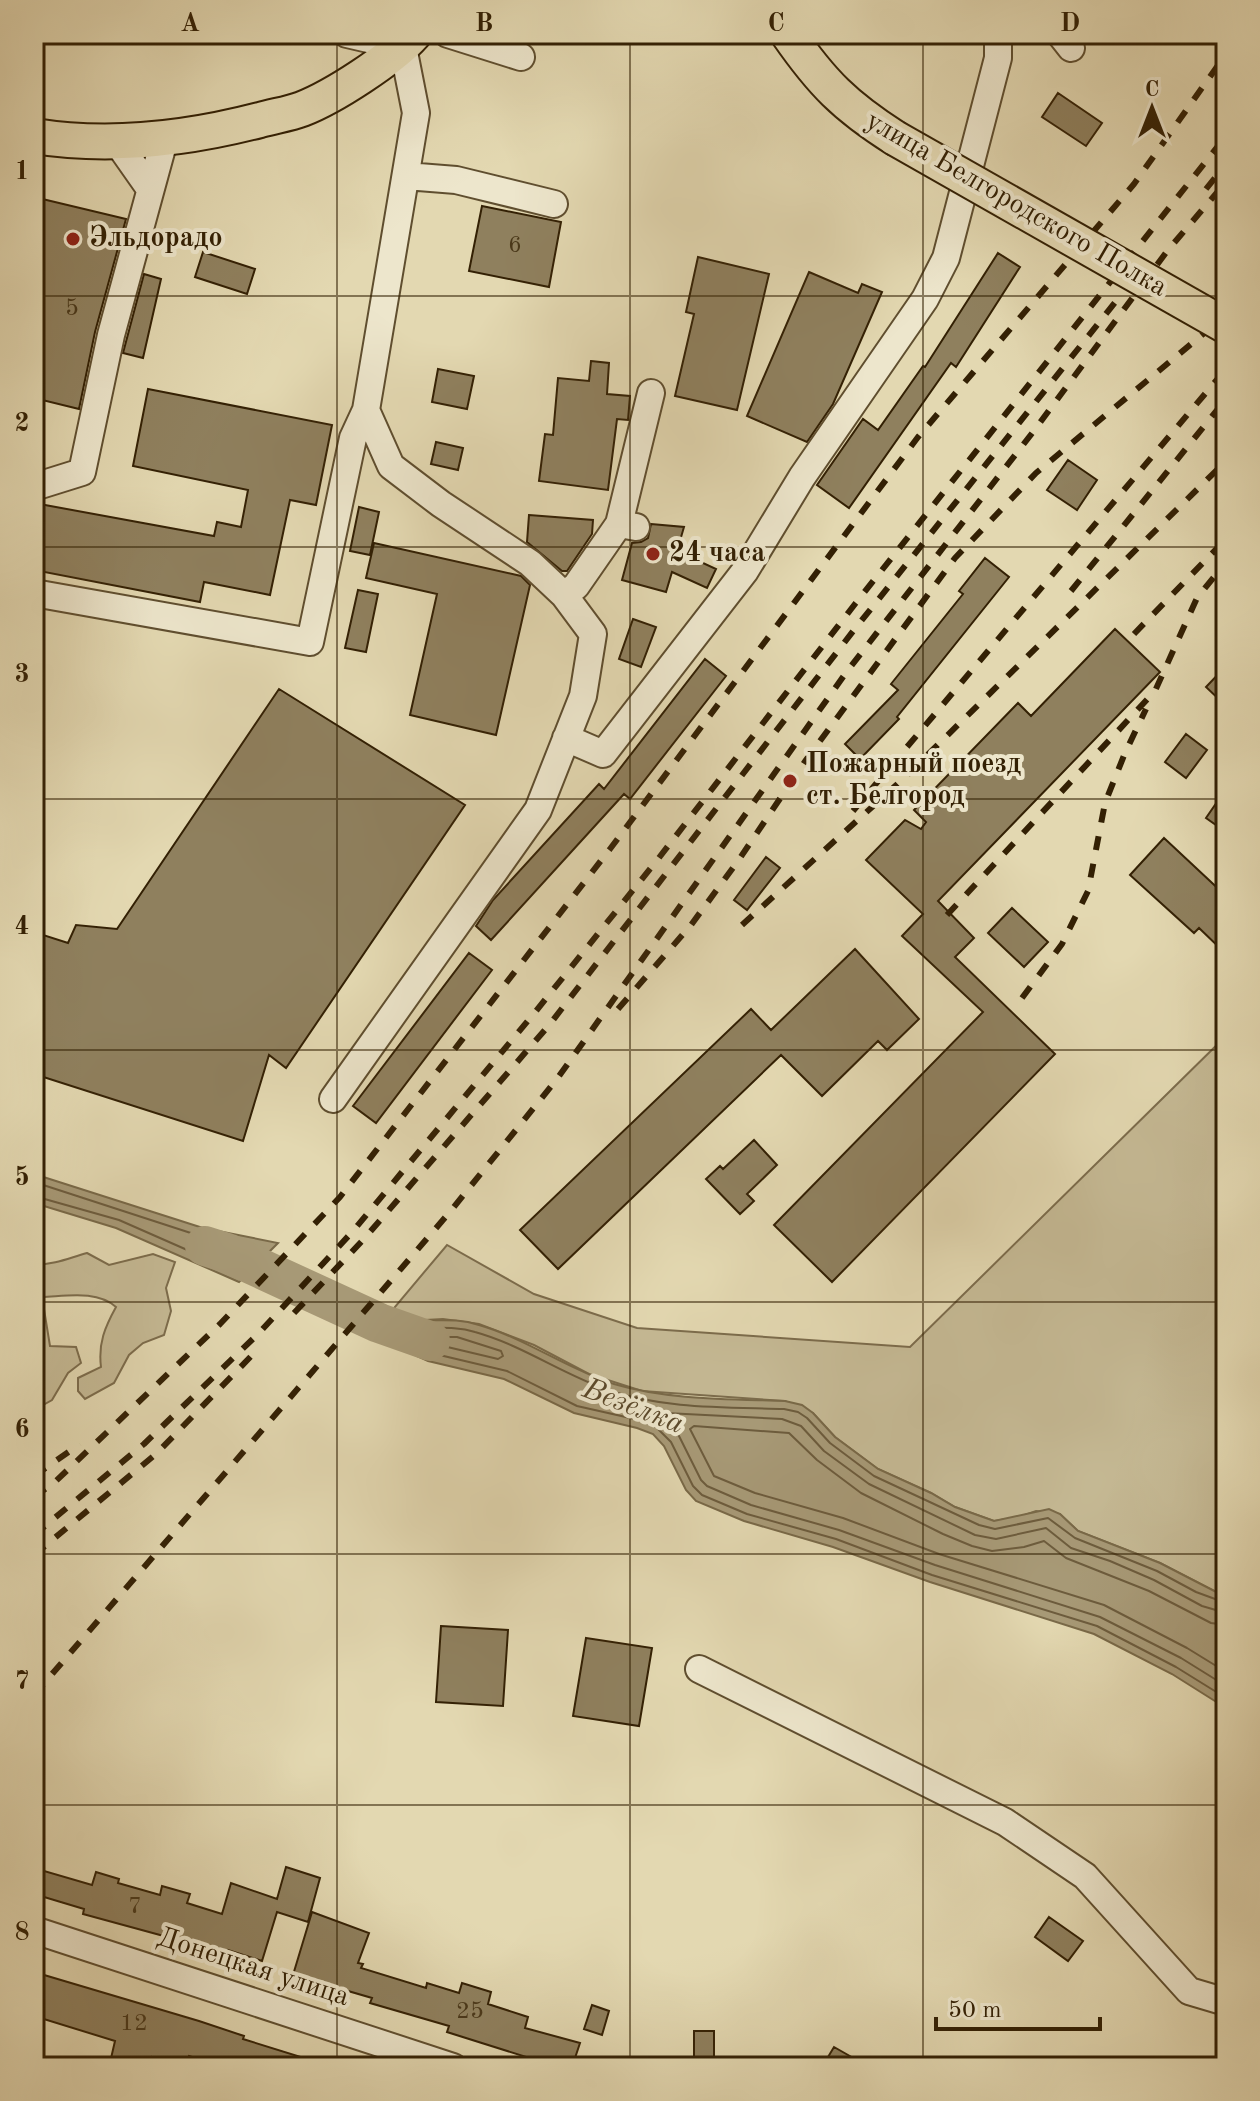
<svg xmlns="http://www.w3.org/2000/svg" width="1260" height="2101" font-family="'Old Standard TT',serif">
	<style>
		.green { fill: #c5b994; stroke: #7c6c4c; stroke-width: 2 }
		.water { fill: #a79976; stroke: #796948; stroke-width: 2 }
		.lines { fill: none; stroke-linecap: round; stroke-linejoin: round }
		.shore { stroke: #6d5c3d; stroke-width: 2 }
		.river { stroke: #a79976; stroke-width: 40 }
		.building { fill: #8f805e; stroke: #332004; stroke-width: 2 }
		.minor-casing { stroke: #5f4e2f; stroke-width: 30 }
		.major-casing { stroke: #332004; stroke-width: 38 }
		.minor { stroke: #ede6cc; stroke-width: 26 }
		.major { stroke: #e3d8b1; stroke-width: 34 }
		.rail { stroke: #332004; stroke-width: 6; stroke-dasharray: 14 14; stroke-linecap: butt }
		.major-bridge-casing { stroke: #332004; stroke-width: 38; stroke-linecap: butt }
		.major-bridge { stroke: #e3d8b1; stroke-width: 34 }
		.grid { fill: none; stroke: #332004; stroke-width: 2; stroke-opacity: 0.55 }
		.poi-dot { fill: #8f2418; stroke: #ede6cc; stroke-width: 3 }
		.labels { text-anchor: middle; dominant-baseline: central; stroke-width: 8; stroke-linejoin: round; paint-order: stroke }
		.number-label { font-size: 24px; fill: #4a381a }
		.street-label { font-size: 28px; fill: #332004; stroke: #ede6cc }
		.poi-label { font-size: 28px; font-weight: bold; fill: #332004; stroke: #ede6cc; text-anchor: start }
		.water-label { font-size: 30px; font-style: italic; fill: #5c4a2c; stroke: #ede6cc }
		.neatline { fill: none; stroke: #332004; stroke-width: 3 }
		.grid-label { font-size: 26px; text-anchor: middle; font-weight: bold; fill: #332004 }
	</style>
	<rect width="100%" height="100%" fill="#e3d8b1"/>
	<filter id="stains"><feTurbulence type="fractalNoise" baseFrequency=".0025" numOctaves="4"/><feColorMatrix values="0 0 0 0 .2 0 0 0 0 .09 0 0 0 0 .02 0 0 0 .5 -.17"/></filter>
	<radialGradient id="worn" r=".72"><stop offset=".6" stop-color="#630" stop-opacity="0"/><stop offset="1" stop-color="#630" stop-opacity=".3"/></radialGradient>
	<path class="green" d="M1226,1036V1597L1160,1563L1078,1531L1060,1514L1036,1511L1019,1517L994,1521L955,1507L931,1493L878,1469L835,1437L813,1413L785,1401L642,1391L589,1374L534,1345L479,1324L443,1319L407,1321L389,1314L447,1245L534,1294L637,1328L910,1347Z
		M87,1253L109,1265L153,1254L175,1262L166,1288L171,1311L164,1335L143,1343L129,1355L114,1383L85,1399L78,1391V1378L101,1367C98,1343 105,1327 116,1307C97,1290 67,1296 42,1297L50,1346L76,1347L81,1363L68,1373L52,1400L34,1410V1265C57,1264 66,1259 87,1253Z"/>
	<path class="water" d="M34,1174L203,1228L278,1243L239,1282L116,1228L34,1203Z
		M389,1314C423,1327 445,1314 479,1325C527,1339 567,1369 614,1384C668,1400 729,1399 785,1401L802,1405L813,1413L835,1437L878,1469L931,1493L955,1507L994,1521L1049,1509L1060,1514L1078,1531L1160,1563L1226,1597V1708L1172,1674L1094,1634L930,1582L833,1547L744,1521L696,1501L686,1490L664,1446L653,1434L637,1428L574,1413L504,1379L428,1361L373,1336L379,1323Z"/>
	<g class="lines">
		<path class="shore" d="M34,1182L200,1236L254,1247L257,1251L235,1271L119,1220L34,1196
			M443,1337H457L501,1351L503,1356L498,1359L439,1345L437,1339Z
			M1226,1603L1196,1592L1157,1571L1075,1538L1048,1518L995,1529L979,1525L874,1476L830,1443L807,1418L798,1412L784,1409C726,1407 663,1409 608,1390C562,1374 522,1345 475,1332C446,1323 419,1333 391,1323L385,1328L387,1333L431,1353L507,1371L577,1406L639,1420L656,1427L671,1442L693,1486L702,1495L747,1514L836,1539L932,1575L1097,1626L1176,1667L1226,1698
			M1226,1613L1202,1606L1154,1580L1110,1561L1071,1548L1046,1528L996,1539L975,1535L869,1484L824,1451L801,1426L782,1419L666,1413L662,1415L679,1436L701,1480L707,1486L751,1505L839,1530L935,1565L1100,1617L1181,1658L1226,1686
			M1226,1625L1211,1623L1149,1591L1066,1558L1044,1541L1024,1547L992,1551L972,1546L943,1534L861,1493L817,1460L789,1433L694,1426L690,1429L714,1476L755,1493L843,1518L939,1554L1104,1605L1187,1648L1226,1672"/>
		<path class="river" d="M205,1246L227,1253L379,1323L430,1341"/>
	</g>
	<path class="building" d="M1058,93L1102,123L1086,146L1042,117Z
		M34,197L126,219L95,332L79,409L34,398Z
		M482,206L561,222L549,287L469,271Z
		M203,252L255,269L247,294L195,277Z
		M998,253L1020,267L956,367L951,363L849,508L817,485L863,419L878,430L923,366L925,367Z
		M698,257L769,274L737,410L675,396L694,314L686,312Z
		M809,272L858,293L862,284L882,292L833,404L807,442L747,416Z
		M144,274L161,279L143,358L123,353Z
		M591,361L609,363L607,394L630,396L628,420L617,419L608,490L539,481L545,434L553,435L558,378L589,381Z
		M438,369L474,376L467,409L432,402Z
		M148,389L332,425L316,505L290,500L270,595L204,582L200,602L34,570V503L214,536L217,522L241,527L248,490L133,466Z
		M436,442L463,448L458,470L431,464Z
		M1068,460L1097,480L1077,510L1047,490Z
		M359,507L379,512L370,555L350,551Z
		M529,515L593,520L592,534L567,571H562L527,542Z
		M651,524L684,527L677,551L716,569L707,588L672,572L666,592L622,580L632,543L641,542L648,538Z
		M374,543L521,576L530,585L496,735L410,715L437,594L366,578Z
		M985,558L1009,577L897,717L899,719L860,759L845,744L898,690L891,684L963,594L959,591Z
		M358,590L378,594L366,652L345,648Z
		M633,619L656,627L641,667L619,659Z
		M1115,629L1160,672L938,901L974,938L955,957L1055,1054L832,1282L774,1225L983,1012L902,936L923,914L866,860L905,820L921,829L926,822L914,810L1018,703L1031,716Z
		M705,659L726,676L630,799L624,794L491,940L476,926L493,900L599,784L604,789Z
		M1226,666V706L1206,687Z
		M279,689L465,805L286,1068L269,1055L243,1141L34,1074V932L68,943L76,925L117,929Z
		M1186,734L1207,750L1186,778L1165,762Z
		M1226,789V832L1206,818Z
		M1164,838L1226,896V954L1199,928L1194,933L1130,875Z
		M766,857L780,868L747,910L734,900Z
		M1012,908L1048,942L1024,967L988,933Z
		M855,949L919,1019L887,1050L878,1041L822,1096L781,1055L558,1269L520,1230L751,1009L771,1030Z
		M469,953L492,970L376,1123L353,1106Z
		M754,1140L777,1165L747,1194L754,1201L740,1214L706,1179L720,1166L723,1169Z
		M441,1626L508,1630L503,1706L436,1702Z
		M586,1638L652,1648L639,1726L573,1716Z
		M286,1867L320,1878L308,1922L277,1912L262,1961L228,1950L224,1960L202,1953L204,1947L83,1914L84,1909L34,1894V1868L92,1885L96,1872L119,1879L118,1883L160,1895L162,1886L190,1894L187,1903L222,1914L231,1883L277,1899Z
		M312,1912L369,1933L358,1963L363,1964L361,1968L426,1988L427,1983L459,1993L462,1983L491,1992L488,2004L528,2017L525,2028L580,2043L572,2067H558L447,2032L449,2026L370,2003L372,1998L293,1975Z
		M1049,1917L1083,1941L1068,1961L1035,1937Z
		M34,1972L199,2021L244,2036L243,2039L320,2063V2067H226L189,2056L186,2065L152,2057L150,2067H109L115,2041L34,2016Z
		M592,2005L609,2011L602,2035L584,2029Z
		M694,2031H714V2067H694Z
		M834,2047L869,2067H822Z"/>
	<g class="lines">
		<defs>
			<path id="minor" d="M448,34L521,57
				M1060,34L1071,48
				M117,142L150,189
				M406,176L456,180L554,204
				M34,487L82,472L111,335L165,137
				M636,527L619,524L651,393
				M34,593L310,642L353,438L366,410L416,113L403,47L347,34
				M564,595L576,586L619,524
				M566,738L603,754L745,571L802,477L925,299L946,258L998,58V34
				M333,1099L538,810L583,696L593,634L564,595L530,563L441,504L391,466L366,410
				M699,1669L1005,1822L1085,1876L1189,1991L1226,2002
				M34,1930L453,2067"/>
			<path id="major" d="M788,34C822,83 845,106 895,138
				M34,136C109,148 187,139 260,120C274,116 289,114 302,109C333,97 392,59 414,34"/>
		</defs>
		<use href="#minor" class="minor-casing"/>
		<use href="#major" class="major-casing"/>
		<use href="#minor" class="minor"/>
		<use href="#major" class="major"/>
		<path class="rail" d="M1206,189L1226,164
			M1071,591L1226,399
			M1134,634L1226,539
			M853,811L1226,369
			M947,915L1155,691L1197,598L1226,562
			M742,925L904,778L1226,461
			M1022,998L1062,944L1088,891L1105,803L1125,753L1146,709
			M618,1009L691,925L738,861L806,760L955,558L1036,473L1226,315
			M294,1313L363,1240L550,1024L854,630L1121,295
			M34,1476L80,1444
			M34,1497L56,1481L220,1324L340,1197L610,849L918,437L1134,184L1226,54
			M34,1535L144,1444L259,1333L353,1231L536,1011L658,859L855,604L1226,136
			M34,1555L156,1454L260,1347
			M34,1695L449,1213L557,1079L848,670L1033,432L1168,250L1226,182"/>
		<defs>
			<path id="major-bridge" d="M895,138L1226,326"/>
		</defs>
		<use href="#major-bridge" class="major-bridge-casing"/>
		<use href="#major-bridge" class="major-bridge"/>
	</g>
	<path class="grid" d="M337,34V2067M630,34V2067M923,34V2067M34,296H1226M34,547H1226M34,799H1226M34,1050H1226M34,1302H1226M34,1554H1226M34,1805H1226"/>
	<g class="poi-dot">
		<circle cx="73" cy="239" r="8"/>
		<circle cx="653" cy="554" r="8"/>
		<circle cx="790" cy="781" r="8"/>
	</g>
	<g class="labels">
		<g class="number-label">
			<text x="515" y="246">6</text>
			<text x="72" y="309">5</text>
			<text x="135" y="1907">7</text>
			<text x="470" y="2012">25</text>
			<text x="134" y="2024">12</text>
		</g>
		<g class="street-label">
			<text transform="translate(1016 205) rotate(30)">улица Белгородского Полка</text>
			<text transform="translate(253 1968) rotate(18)">Донецкая улица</text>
		</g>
		<g class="poi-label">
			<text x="89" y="239">Эльдорадо</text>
			<text x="669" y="554">24 часа</text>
			<text x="806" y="765">Пожарный поезд<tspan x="806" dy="32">ст. Белгород</tspan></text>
		</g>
		<g class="water-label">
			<text transform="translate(633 1407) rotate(21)">Везёлка</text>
		</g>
	</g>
	<rect width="1260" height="2101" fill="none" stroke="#e3d8b1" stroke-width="88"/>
	<g transform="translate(1152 108)" stroke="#ede6cc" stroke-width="6" paint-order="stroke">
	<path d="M0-6L14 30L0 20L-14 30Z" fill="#332004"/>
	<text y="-12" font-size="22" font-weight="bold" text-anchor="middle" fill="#332004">С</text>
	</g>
	<path d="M936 2017v12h164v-12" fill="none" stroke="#332004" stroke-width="4"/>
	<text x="948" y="2017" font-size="24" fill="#332004" stroke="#ede6cc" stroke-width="6" paint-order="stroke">50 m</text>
	<rect x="44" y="44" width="1172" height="2013" class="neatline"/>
	<g class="grid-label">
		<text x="190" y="31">A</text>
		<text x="484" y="31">B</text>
		<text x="776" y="31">C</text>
		<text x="1070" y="31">D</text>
		<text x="22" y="179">1</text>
		<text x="22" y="431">2</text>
		<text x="22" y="682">3</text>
		<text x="22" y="934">4</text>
		<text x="22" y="1185">5</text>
		<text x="22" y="1437">6</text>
		<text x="22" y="1689">7</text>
		<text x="22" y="1940">8</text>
	</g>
	<rect width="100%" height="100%" filter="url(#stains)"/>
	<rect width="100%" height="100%" fill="url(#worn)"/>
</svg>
